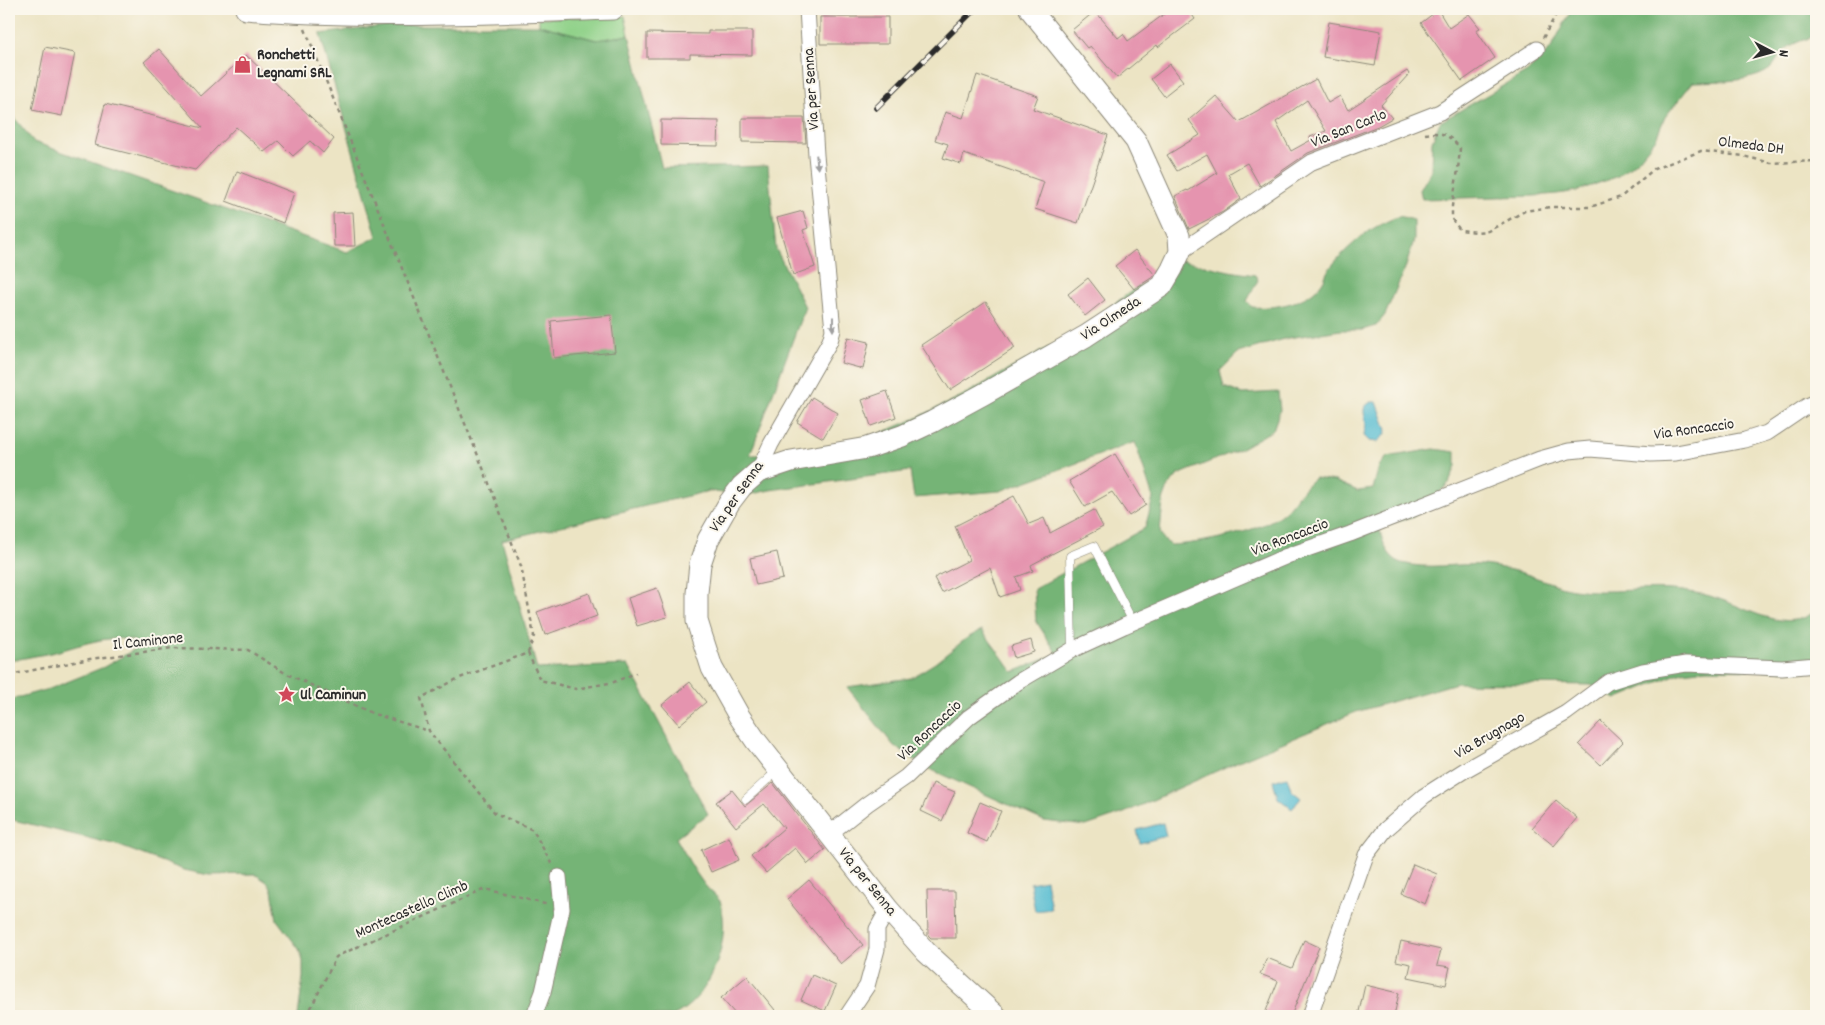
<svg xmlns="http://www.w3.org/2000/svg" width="1825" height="1025" font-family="Dekko,sans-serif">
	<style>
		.green { fill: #91d28a; stroke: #5e7e5a }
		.forest { fill: #74b476; stroke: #507050 }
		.water { fill: #52bbd0; stroke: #3e737e }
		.building { fill: #e594af; fill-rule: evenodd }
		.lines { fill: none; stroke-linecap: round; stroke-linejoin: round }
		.lane-casing { stroke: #8c8878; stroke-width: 9 }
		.street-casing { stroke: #8c8878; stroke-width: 17 }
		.secondary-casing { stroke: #8c8878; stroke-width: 23 }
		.path { stroke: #8c8878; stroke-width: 2.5; stroke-dasharray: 4 4; stroke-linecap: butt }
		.lane { stroke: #fff; stroke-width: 8 }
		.street { stroke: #fff; stroke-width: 15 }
		.secondary { stroke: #fff; stroke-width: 21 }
		.rail-casing { stroke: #2b2b2b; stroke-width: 5.5 }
		.rail { stroke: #fbf7ec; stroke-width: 4; stroke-dasharray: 11; stroke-linecap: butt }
		.oneway { fill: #a0a0a0 }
		.labels { text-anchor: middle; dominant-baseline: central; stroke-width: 4; stroke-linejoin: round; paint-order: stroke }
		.poi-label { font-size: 16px; font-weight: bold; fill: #2b2b2b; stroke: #fbf7ec; text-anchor: start }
		.street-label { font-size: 16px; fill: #2b2b2b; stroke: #fbf7ec }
	</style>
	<rect width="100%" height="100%" fill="#fbf7ec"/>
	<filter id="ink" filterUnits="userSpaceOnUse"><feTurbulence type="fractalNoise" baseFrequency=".02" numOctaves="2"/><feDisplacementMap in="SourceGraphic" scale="10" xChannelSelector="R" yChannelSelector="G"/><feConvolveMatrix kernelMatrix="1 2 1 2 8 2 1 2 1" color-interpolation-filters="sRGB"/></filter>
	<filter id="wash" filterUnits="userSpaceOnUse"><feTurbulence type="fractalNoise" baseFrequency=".0096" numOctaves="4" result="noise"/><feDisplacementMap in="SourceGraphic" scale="20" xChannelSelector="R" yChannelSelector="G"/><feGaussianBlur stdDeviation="1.12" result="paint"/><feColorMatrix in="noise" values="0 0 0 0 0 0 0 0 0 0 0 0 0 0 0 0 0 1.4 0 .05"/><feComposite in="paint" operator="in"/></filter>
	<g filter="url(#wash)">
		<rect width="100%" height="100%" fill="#ece4c4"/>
		<path class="green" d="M625,16L629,35L597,40L539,25V18Z"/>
		<path class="forest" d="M1572,9H1816V36C1803,40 1791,43 1782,53C1777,58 1775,65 1770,69C1752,83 1714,81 1693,82L1665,117L1656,138L1638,160L1618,176L1577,191L1557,194L1534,196L1422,199L1420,190L1431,171L1432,141L1440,122L1527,72L1551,48Z
			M392,25H539L596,40L629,35L662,168L768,166L776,249L805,307L750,455H791L869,438L910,421L964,395L1079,330L1137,287L1167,257L1229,271L1255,275L1258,280L1247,301L1252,307C1275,309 1308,303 1322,283C1325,279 1326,273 1329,269C1336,260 1345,251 1353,244C1365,231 1383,223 1399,216L1414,220V240L1406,266L1385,315L1376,326L1362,330H1341L1288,338L1264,345L1238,353L1220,371L1224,387L1242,394L1278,392L1280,410L1273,430L1240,449L1178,475L1168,487L1163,501L1160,532L1164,540L1171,545C1199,544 1263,532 1284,512C1296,501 1302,487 1315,478L1335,481L1358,491L1373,489L1379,466L1387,457L1434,449L1456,452V466L1449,483L1439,493L1412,518L1379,526C1382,541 1387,558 1402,563C1427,570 1456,563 1482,565C1500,567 1520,571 1537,578C1549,582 1560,587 1573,589C1608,595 1646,586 1683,591C1694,593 1706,594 1716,598C1743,606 1774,628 1803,618C1808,617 1812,613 1816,610V671L1707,669L1682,672L1616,699L1591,685L1457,683L1356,712L1241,760L1124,813L1086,826L1044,821L923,766L894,746L847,687L911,678L935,663L967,638L982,630L1013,672L1057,654L1036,621L1034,589L1145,528L1153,498L1135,442L1000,491L914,498L910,471L770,490L743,496L709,491L502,540L537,669L628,665L708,814L676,838C685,853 693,870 704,884C708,890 716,895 720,901C722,905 722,911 723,916C727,952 707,1001 672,1016H298L303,977V961L299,949L277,920L272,890L267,882L255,874L209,875L184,870L117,845L9,819V700L52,688L104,667L135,649V641C108,633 77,647 51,653C37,656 23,658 9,661V111L34,142L347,252L377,237L320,34Z"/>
		<path class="water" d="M1371,402H1377L1387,430L1385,435L1377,442L1369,441L1364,436C1364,432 1366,427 1366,424C1365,413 1360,408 1371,402Z
			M1287,777L1291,790L1301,798L1292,809L1278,798L1273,781Z
			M1163,823L1166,836L1140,843L1137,830Z
			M1046,880L1051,909L1035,911L1030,883Z"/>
		<g id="blocks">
			<path class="building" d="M1171,9H1188L1195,19L1158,47L1157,45L1117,78L1090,46L1087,48L1072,30L1095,11L1118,38L1123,34L1128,41Z
				M1438,10L1449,28L1469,14L1480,28L1476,30L1495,58L1462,81L1421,23Z
				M820,17H888V44H820Z
				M1329,22L1381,31L1375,66L1323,57Z
				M708,31H752V55L690,54V58H647V33L708,34Z
				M45,47L75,53L62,116L32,110Z
				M159,49L201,96L246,55L334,139L323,153L310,141L293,156L278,141L264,152L236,127L195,170L95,145L105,104L203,128L144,62Z
				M1170,64L1183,81L1164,96L1151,79Z
				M1407,71L1409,74L1381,105L1392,118L1378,126L1308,153L1260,186L1247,163L1228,174L1241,199L1223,212L1189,229L1175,196L1187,190L1188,191L1217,173L1207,154L1177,171L1167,155L1200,135L1189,120L1216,96L1239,122L1316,79L1328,103L1340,96L1348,110ZM1307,100L1326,131L1310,137L1311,140L1291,151L1276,122Z
				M977,75L1038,96L1033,109L1108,135L1078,223L1035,209L1044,182L964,154L961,164L943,158L948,144L935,140L945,112L963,118Z
				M742,118H804L806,143L742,142Z
				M661,120L719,121L718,146L661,145Z
				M237,171L294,193L283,223L226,201Z
				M803,211L808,228L803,230L815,267L793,275L777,218Z
				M353,212L355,246H334L333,213Z
				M1135,250L1154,274L1153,277L1134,289L1115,266Z
				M1088,278L1105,300L1085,316L1068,294Z
				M986,302L1015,348L950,390L921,345Z
				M611,315L615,352L554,358L551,321Z
				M848,337L869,342L863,369L841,363Z
				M887,391L896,417L871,426L862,400Z
				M812,397L838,413L823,438L797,422Z
				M1115,454L1146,505L1129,516L1112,492L1085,507L1069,481Z
				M1014,496L1029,524L1044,518L1050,533L1094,510L1103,527L1031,565L1033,571L1016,577L1020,590L1000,597L990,568L942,593L934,578L969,560L955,526Z
				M777,552L783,579L756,585L750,558Z
				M657,588L667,617L637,626L628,598Z
				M589,593L597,616L545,635L537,612Z
				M1031,640L1034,652L1014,658L1011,646Z
				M690,682L706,702L679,725L662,705Z
				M1601,721L1623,742L1601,765L1579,744Z
				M773,783L825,850L808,864L795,848L766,873L751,856L784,828L764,804L736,827L716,802L732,790L745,806Z
				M933,783L955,792L942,821L921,811Z
				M1556,800L1577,818L1554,846L1532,828Z
				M980,802L1001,811L987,842L967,833Z
				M729,837L739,860L711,872L701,850Z
				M1413,864L1437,874L1425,904L1401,894Z
				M809,880L863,945L841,964L787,899Z
				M927,891H955L956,938H931L928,935Z
				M1304,940L1319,947L1291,1016H1264L1278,981L1260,974L1267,958L1292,968Z
				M1401,941L1441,950L1437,965L1450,967L1446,985L1408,977L1411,964L1396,961Z
				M812,975L836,986L825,1011L801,1000Z
				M747,976L780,1016H737L721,998Z
				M1365,985L1399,993L1394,1016H1358Z"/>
		</g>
	</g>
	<g filter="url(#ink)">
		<use href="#blocks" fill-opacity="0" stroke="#8c8878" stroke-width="1"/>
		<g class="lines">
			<defs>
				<path id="lane" d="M1072,650L1070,556L1094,546L1133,622
					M746,799L778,770"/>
				<path id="street" d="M1180,252L1312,162L1440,112L1537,49
					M758,472L771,444L830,341L833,330L816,155L807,9
					M829,834L867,804L906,777L969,717L1018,682L1072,650L1124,626L1287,556L1350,534L1540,459L1569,451L1590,449L1651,454L1676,453L1745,440L1767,433L1807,406L1816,402
					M534,1016L543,992L562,909L559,877
					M847,1016L867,986L877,949V929L888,909
					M1310,1016L1366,855L1386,829L1424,796L1465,770L1566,713L1608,682L1643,671L1686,664L1782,668L1816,665"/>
				<path id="secondary" d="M246,9C367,19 491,13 613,9
					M996,1016L926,952L888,909L756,741L739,716L712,668L702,637L697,621V593L700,564L708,540L729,503L742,486L758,472L791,461L867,448L902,436L932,422L982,395L1086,336L1162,286L1172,269L1180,252L1179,236L1136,141L1030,9"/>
			</defs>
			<use href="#lane" class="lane-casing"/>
			<use href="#street" class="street-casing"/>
			<use href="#secondary" class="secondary-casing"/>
			<path class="path" d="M305,29L483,468L521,566L534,636L528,653L457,679L421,698L429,731L495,813L533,830L552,865
				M1543,38L1559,9
				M1425,134C1442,131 1449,135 1460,148L1458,170L1452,206V219L1460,230L1476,232L1488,231L1525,211L1550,207H1590L1621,197L1654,169L1701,151L1743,156L1771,163L1816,161
				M528,653L540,680L576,689L614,682L636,673
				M9,675L90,659L173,648L248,650L285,673L374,714L429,731
				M307,1016L336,957L344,953L485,889L549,905"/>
			<use href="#lane" class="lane"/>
			<use href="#street" class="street"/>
			<use href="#secondary" class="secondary"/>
			<defs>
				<path id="rail" d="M876,108L975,9"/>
			</defs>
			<use href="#rail" class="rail-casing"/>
			<use href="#rail" class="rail"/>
		</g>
		<defs><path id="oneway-solid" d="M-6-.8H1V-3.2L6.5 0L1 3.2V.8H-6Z" transform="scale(1.25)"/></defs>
		<g class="oneway">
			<use href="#oneway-solid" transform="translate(817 162) rotate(84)"/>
			<use href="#oneway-solid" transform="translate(833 324) rotate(90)"/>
		</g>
	</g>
	<defs>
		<symbol id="shop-bare" viewBox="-9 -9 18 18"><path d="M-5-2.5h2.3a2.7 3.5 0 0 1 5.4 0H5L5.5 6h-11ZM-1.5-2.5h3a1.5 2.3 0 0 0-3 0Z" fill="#d1495b" stroke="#fbf7ec" stroke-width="2.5" paint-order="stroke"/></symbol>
		<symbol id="sight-bare" viewBox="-9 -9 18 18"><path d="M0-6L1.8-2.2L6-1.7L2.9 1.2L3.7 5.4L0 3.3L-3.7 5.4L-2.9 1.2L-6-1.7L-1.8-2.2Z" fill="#d1495b" stroke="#fbf7ec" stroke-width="2.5" paint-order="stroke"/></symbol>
	</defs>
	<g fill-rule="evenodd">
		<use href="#shop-bare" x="230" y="52" width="25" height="25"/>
		<use href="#sight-bare" x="274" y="682" width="25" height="25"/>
	</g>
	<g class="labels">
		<g class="poi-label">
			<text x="257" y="55">Ronchetti<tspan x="257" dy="18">Legnami SRL</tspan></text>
			<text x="300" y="695">Ul Caminun</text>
		</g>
		<g class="street-label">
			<text transform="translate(812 89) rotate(-94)">Via per Senna</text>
			<text transform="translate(1349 129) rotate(-22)">Via San Carlo</text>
			<text transform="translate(1751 146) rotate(7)">Olmeda DH</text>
			<text transform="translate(1111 319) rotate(-33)">Via Olmeda</text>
			<text transform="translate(1694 430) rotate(-8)">Via Roncaccio</text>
			<text transform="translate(737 497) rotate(-55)">Via per Senna</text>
			<text transform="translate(1290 538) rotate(-21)">Via Roncaccio</text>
			<text transform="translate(148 642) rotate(-6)">Il Caminone</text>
			<text transform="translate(930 731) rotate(-43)">Via Roncaccio</text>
			<text transform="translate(1490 736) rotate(-30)">Via Brugnago</text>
			<text transform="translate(867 882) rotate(51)">Via per Senna</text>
			<text transform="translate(412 910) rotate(-24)">Montecastello Climb</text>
		</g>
	</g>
	<rect width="1825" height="1025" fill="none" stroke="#fbf7ec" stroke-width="30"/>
	<g transform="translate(1772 52) rotate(96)" stroke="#fbf7ec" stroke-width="4" paint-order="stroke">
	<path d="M0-4L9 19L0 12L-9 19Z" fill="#2b2b2b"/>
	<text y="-8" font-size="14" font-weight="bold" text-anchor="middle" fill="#2b2b2b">N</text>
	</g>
</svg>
